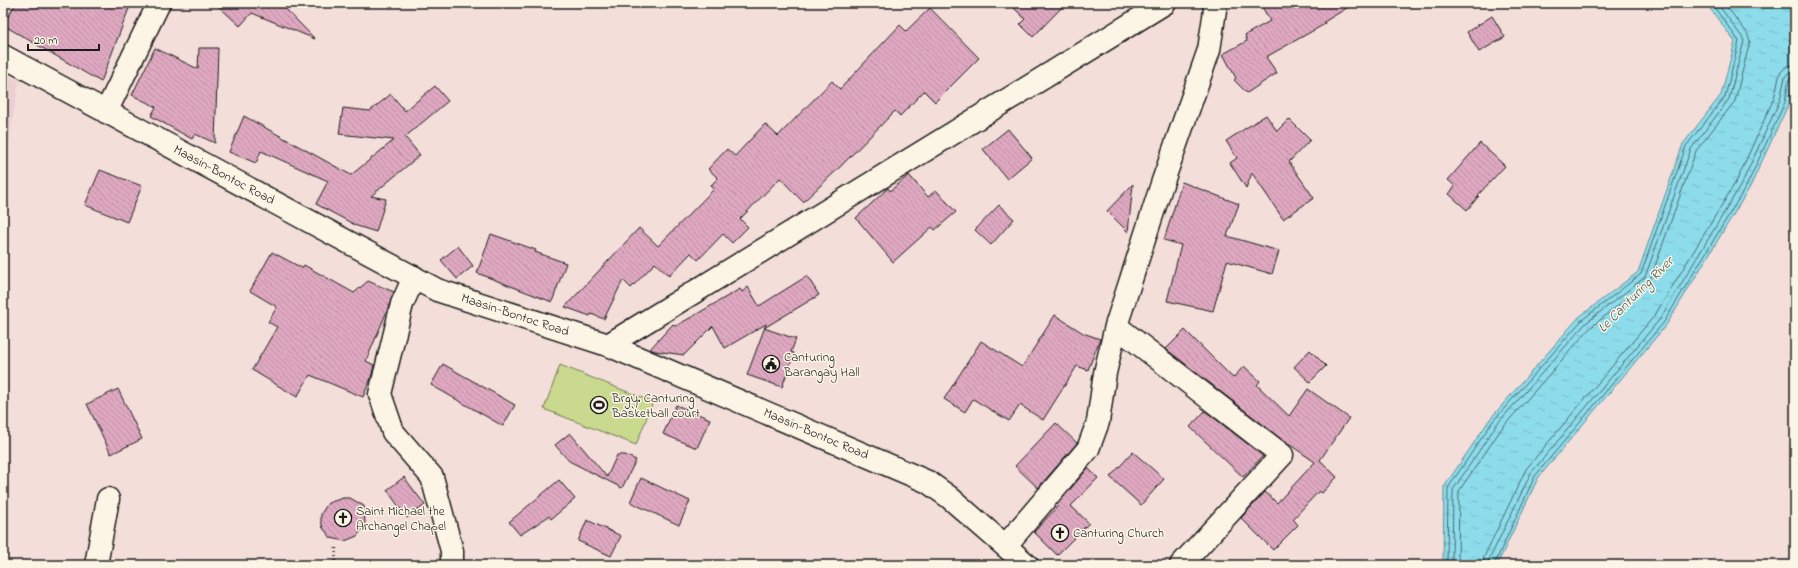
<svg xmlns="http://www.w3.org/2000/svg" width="1798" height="568" font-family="'Indie Flower',sans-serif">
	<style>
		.built { fill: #edced2 }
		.grass { fill: #c9da8f; stroke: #727b56 }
		.water { fill: url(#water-ripples); stroke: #608f98 }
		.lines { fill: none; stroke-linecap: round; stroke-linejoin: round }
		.shore { stroke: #49696f; stroke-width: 1 }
		.building { fill: url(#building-back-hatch); stroke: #1c1c1c }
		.minor-casing { stroke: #1c1c1c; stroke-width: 25 }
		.major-casing { stroke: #1c1c1c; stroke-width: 25 }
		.path { stroke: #1c1c1c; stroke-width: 2.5; stroke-dasharray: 1 3; stroke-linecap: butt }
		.minor { stroke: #fcf5e5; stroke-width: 22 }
		.major { stroke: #fcf5e5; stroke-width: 22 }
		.labels { text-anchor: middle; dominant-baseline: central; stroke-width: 3; stroke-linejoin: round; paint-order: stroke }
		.street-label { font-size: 13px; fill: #1c1c1c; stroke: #fcf5e5 }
		.poi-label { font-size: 13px; fill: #1c1c1c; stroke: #fcf5e5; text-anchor: start }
		.water-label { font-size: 14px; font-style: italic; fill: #3e565a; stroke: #fcf5e5 }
	</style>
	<defs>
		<pattern id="water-ripples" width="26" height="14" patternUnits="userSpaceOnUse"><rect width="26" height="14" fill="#8ddceb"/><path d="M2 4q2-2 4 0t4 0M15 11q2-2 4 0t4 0" fill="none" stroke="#79bcc9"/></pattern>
		<pattern id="building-back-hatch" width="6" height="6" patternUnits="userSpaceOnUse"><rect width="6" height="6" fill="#dea8c0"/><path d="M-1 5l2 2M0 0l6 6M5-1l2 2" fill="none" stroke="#be90a4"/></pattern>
	</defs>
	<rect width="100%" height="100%" fill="#f3deda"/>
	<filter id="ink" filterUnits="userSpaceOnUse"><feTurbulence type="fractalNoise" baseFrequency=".025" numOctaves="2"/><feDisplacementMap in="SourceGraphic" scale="8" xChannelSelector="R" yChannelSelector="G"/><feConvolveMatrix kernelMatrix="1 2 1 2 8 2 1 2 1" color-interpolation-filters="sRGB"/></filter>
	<g filter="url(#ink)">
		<path class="built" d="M3,73L19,81L3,175Z"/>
		<path class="grass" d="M560,365L653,402L636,445L544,409Z"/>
		<path class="water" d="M1706,3H1795V70L1789,103L1750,187L1667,324L1538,478L1497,565H1443L1444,487L1490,419L1579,317L1638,272L1683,144L1721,95L1735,42Z"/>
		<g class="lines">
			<path class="shore" d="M1447,565L1448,488L1493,421L1582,320L1641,274L1686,146L1725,97L1739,41L1711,3
				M1452,565L1453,490L1497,424L1586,323L1645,277L1691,149L1729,99L1744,41L1742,37L1717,3
				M1458,565L1459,491L1502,428L1590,328L1650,280L1696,151L1735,101L1750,41L1747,33L1724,3
				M1483,565L1484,557L1526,469L1655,315L1737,180L1774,98L1780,73L1787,66L1795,65
				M1489,565V560L1531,473L1660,319L1742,183L1780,100L1785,77L1789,72L1795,71
				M1494,565L1535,476L1664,322L1747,185L1785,102L1789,79L1795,76"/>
		</g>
		<path class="building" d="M16,3H131L101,82L3,25Z
			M215,3H280L315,39L252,13L240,26Z
			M1009,3H1066L1033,37L1020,24L1025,19Z
			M1260,3H1355L1324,22L1325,24L1266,57L1277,73L1247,93L1234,80L1236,78L1223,54L1247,41L1245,35L1270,21Z
			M930,8L979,58L935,102L924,91L900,116L895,111L839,168L803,202L780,178L740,219L748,227L732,243L723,234L698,260L691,253L669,276L655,263L631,288L623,280L604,319L591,314L590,316L565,307L639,228L658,246L714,189L711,185L718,178L708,169L727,149L735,156L765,124L778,136L832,81L840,89L900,25L906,31Z
			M1492,16L1505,37L1479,52L1467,32Z
			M155,48L198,69L199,48H218L215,143L195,134L192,139L151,116L156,107L132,95Z
			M435,86L448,101L405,137L420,155L371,196L386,199L376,232L357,226L316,204L328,181L261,151L256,163L229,152L244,116L351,175L394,140L339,134L343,108L370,111L391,94L405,111Z
			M1266,115L1277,131L1289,119L1310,140L1289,162L1314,198L1283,219L1252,173L1246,188L1230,163L1237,158L1226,141Z
			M1008,129L1032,158L1007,179L983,149Z
			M1480,143L1505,166L1478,195L1479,196L1467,210L1449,194L1455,186L1448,180Z
			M100,170L142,186L127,222L85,205Z
			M909,175L928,197L936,190L956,212L935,230L932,227L893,262L856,218L888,188L890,191Z
			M1182,182L1239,204L1227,236L1279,251L1272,274L1227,261L1213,311L1167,301L1181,245L1164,240Z
			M1133,184L1128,232L1107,211Z
			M999,205L1014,219L991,245L975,230Z
			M491,234L536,250L535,252L566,263L552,302L477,273Z
			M458,246L473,266L457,279L441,260Z
			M272,252L302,268L304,265L354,293L368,281L394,292L387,311L366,361L374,365L371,378L363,397L310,375L297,397L252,370L277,327L268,322L277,307L250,291Z
			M807,276L819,295L764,328L796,339L791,352L794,353L782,387L747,375L766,324L725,348L713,326L684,355L655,351L650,349L673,324L676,326L740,289L742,292L748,287L759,306Z
			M1055,315L1083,333L1100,339L1088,370L1077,366L1043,420L1020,405L1009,421L973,399L965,412L944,399L981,341L1022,367Z
			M1185,330L1233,378L1244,366L1260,381L1257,385L1289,416L1308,389L1349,418L1320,460L1337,477L1322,493L1319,491L1293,519L1298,525L1273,550L1241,518L1265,492L1277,503L1315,462L1280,438L1166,349Z
			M1310,350L1326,366L1310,382L1294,367Z
			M443,364L515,405L503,426L431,385Z
			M118,389L142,439L111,454L87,404Z
			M676,405L710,419L697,448L663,434Z
			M1205,411L1263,456L1243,477L1190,427Z
			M1056,423L1077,443L1038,488L1015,466Z
			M570,433L607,477L617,455H625L636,460L622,488L569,461L555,445Z
			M1133,452L1164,479L1141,505L1110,477Z
			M1088,468L1098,478L1071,506L1089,523L1057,555L1034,532L1058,506L1057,505Z
			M404,477L425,505L407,518L387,490Z
			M641,478L690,501L679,525L630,502Z
			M559,480L575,499L551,519L549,516L520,535L509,522Z
			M343,498H350L364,506L365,523L362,530L357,536L345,541L331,538L323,528L321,521V514L328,503Z
			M587,520L621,536L611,556L578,541Z"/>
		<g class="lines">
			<defs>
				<path id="minor" d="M106,112L159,3
					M414,277L402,304L380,394L393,432L432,477L452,551V565
					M1116,326L1282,455L1181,565
					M608,345L1165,3
					M1006,545L1088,449L1098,422L1105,373L1116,326L1162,184L1209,50L1215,10L1214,3
					M96,565L108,499"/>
				<path id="major" d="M3,56L437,290L608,345L928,482L949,497L1027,565"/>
			</defs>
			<use href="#minor" class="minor-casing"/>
			<use href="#major" class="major-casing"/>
			<path class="path" d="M335,565L336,547"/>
			<use href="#minor" class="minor"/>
			<use href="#major" class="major"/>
		</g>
	</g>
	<defs>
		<symbol id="civic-ring" viewBox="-11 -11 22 22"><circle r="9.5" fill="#fcf5e5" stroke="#1c1c1c" stroke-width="1.5"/><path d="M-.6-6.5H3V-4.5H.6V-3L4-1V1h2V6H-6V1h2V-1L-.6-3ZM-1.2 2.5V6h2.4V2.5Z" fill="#1c1c1c"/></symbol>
		<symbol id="stadium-ring" viewBox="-11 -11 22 22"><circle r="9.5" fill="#fcf5e5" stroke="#1c1c1c" stroke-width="1.5"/><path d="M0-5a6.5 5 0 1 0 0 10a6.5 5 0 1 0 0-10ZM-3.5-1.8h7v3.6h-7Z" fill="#1c1c1c"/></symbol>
		<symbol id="church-ring" viewBox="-11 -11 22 22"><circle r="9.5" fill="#fcf5e5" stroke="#1c1c1c" stroke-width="1.5"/><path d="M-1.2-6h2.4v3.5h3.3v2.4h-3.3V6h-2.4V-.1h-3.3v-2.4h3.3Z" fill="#1c1c1c"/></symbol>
	</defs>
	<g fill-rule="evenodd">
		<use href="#civic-ring" x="761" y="354" width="20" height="20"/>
		<use href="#stadium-ring" x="589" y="395" width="20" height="20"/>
		<use href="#church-ring" x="333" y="508" width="20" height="20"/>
		<use href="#church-ring" x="1050" y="523" width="20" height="20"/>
	</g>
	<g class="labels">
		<g class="street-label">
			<text transform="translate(224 175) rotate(28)">Maasin-Bontoc Road</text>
			<text transform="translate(515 315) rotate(18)">Maasin-Bontoc Road</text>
			<text transform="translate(816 434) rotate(23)">Maasin-Bontoc Road</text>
		</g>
		<g class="poi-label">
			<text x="784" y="357">Canturing<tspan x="784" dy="15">Barangay Hall</tspan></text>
			<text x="612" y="398">Brgy. Canturing<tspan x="612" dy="15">Basketball court</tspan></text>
			<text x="356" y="511">Saint Michael the<tspan x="356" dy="15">Archangel Chapel</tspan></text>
			<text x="1073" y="533">Canturing Church</text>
		</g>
		<g class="water-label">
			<text transform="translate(1636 295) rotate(-45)">Le Canturing River</text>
		</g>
	</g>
	<rect width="1798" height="568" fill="none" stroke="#fcf5e5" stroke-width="16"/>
	<rect x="8" y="8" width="1782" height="552" fill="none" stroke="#1c1c1c" stroke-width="1.5" filter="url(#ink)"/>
	<path d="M28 44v6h71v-6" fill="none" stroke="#1c1c1c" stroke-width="2"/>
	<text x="34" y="44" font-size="12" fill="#1c1c1c" stroke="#fcf5e5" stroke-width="3" paint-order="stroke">20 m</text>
</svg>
